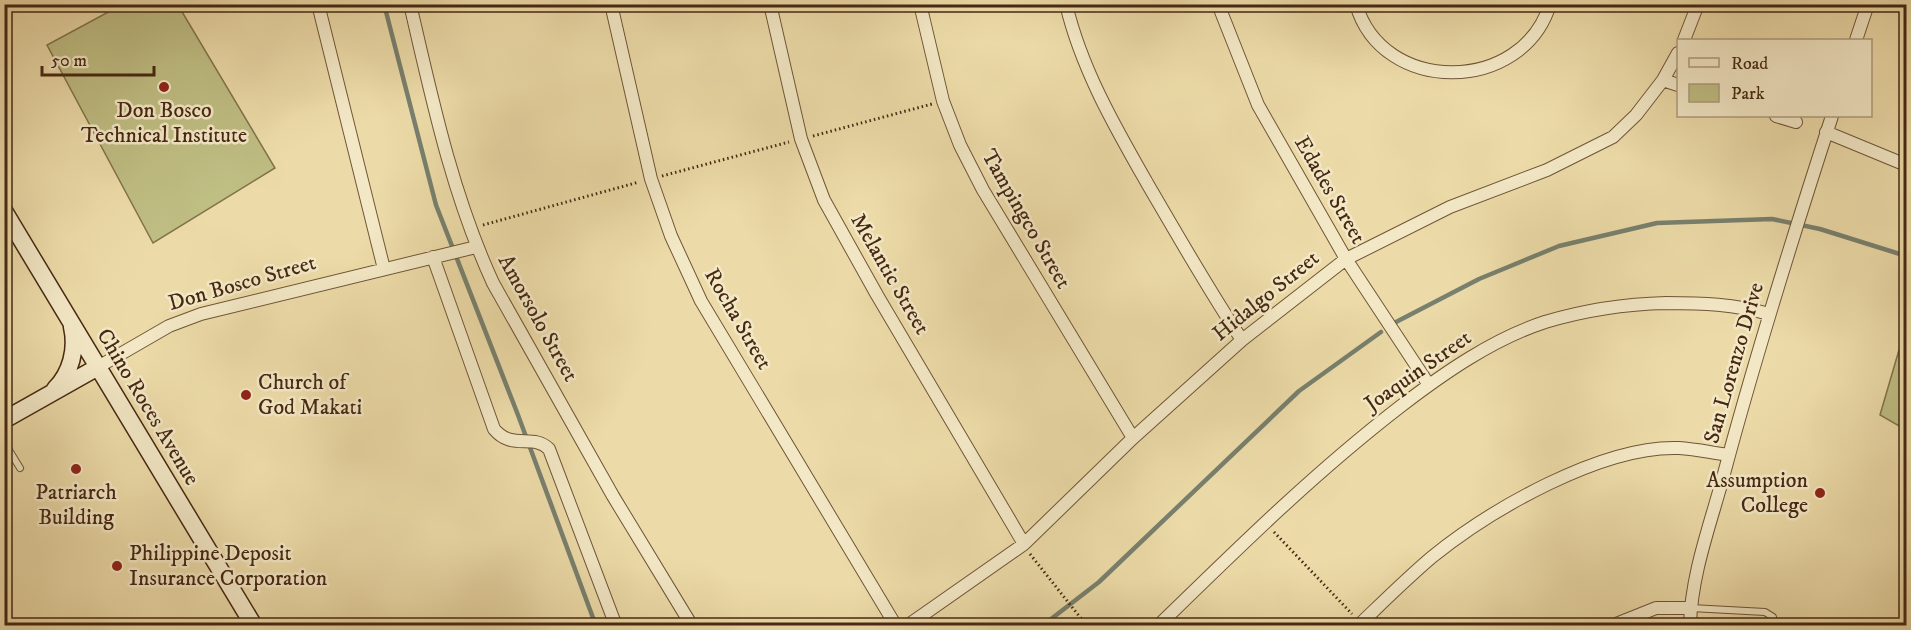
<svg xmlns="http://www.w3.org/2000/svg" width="1911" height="630" font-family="'IM FELL DW Pica',serif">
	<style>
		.green { fill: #bfbe83; stroke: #82734b; stroke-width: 1.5 }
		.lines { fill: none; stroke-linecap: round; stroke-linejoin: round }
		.stream { stroke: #78806e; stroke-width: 4.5 }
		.lane-casing { stroke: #705538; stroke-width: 8 }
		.street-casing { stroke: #705538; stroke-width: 14 }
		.secondary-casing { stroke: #462813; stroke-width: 19 }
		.path { stroke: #462813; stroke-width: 3; stroke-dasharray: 1.5 3; stroke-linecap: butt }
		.lane { stroke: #f3e8c6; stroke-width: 6 }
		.street { stroke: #f3e8c6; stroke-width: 12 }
		.secondary { stroke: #f3e8c6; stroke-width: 16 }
		.poi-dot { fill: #8f2418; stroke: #f3e8c6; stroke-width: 2 }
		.labels { text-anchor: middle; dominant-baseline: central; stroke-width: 5; stroke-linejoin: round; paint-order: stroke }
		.poi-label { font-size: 22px; fill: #462813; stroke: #f3e8c6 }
		.street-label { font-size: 22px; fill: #462813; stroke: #f3e8c6 }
	</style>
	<rect width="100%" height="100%" fill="#ecdba8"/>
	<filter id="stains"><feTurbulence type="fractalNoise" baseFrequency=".00333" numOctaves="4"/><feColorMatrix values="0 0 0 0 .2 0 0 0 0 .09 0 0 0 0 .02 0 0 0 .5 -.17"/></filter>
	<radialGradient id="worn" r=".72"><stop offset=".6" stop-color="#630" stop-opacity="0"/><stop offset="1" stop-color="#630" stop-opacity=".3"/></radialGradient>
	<path class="green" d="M123,4L178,5L275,168L153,243L47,45Z
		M1906,326V430L1880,415Z"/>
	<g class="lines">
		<path class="stream" d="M384,4L436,205L518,415L596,626
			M1396,322L1479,279L1559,246L1657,223L1772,219L1820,229L1906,256
			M1042,626L1099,582L1299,391L1381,332"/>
		<defs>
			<path id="lane" d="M4,442L20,468
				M1691,608L1765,612L1773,617L1774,626"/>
			<path id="street" d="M318,4L384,269
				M410,4C432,99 452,194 493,283L613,496L692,626
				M611,4L651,179L671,236L701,301L896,626
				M770,4L801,139L824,200L877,295L1024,544
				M920,4L943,101L960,145L983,190L1133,438
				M1066,4C1081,68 1115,127 1147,183C1178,236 1208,289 1242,340
				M1218,4L1258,105L1346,259L1429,385
				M1356,4C1382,96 1523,94 1550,4
				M1684,40L1698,4
				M1856,40L1868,4
				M1663,80L1678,85
				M1776,116L1796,122
				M1826,132L1906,165
				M433,257L494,429C512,451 533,433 549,449L616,626
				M98,367L169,326L201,314L476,247
				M907,626L1024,544L1133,438L1242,340L1346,259L1450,207L1547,170L1613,137L1636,115L1663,80L1678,53
				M1158,626C1237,549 1314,473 1401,406C1444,373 1493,339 1545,322C1585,310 1625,304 1666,303C1702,303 1734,304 1769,314
				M1358,626C1382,603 1406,579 1432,557C1490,510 1602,445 1679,448C1696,449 1713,453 1729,455
				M1611,626L1656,608H1690
				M1690,626C1691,573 1712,520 1725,470C1757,351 1794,233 1832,116"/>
			<path id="secondary" d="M4,211L254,626
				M55,389C71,373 77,349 72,327
				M4,420L98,367"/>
		</defs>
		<use href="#lane" class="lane-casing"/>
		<use href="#street" class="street-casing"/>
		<use href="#secondary" class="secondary-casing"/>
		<path class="path" d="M813,136L932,104
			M662,176L789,142
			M483,225L639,182
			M1274,532L1352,614
			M1030,554L1087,626"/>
		<use href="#lane" class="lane"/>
		<use href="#street" class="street"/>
		<use href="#secondary" class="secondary"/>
	</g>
	<g class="poi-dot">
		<circle cx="164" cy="87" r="6"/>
		<circle cx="246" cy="395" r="6"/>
		<circle cx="76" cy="469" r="6"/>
		<circle cx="1820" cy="493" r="6"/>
		<circle cx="117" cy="566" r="6"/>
	</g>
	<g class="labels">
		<g class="poi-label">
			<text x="164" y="110">Don Bosco<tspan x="164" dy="25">Technical Institute</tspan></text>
			<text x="258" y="382" text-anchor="start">Church of<tspan x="258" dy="25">God Makati</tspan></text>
			<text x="1808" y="480" text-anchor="end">Assumption<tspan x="1808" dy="25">College</tspan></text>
			<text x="76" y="492">Patriarch<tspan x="76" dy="25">Building</tspan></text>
			<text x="129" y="553" text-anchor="start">Philippine Deposit<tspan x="129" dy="25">Insurance Corporation</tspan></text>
		</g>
		<g class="street-label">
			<text transform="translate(1330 190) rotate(60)">Edades Street</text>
			<text transform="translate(1026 219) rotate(60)">Tampingco Street</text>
			<text transform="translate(890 274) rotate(60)">Melantic Street</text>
			<text transform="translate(242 283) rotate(-16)">Don Bosco Street</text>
			<text transform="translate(1266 296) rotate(-39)">Hidalgo Street</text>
			<text transform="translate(538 318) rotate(61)">Amorsolo Street</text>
			<text transform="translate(738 319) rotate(60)">Rocha Street</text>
			<text transform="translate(1734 363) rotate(-74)">San Lorenzo Drive</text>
			<text transform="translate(1418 371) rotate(-35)">Joaquin Street</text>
			<text transform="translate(148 407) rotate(59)">Chino Roces Avenue</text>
		</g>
	</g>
	<rect width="1911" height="630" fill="none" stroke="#ecdba8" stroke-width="24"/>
	<rect x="6" y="6" width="1899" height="618" fill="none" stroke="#462813" stroke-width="3"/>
	<rect x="12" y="12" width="1887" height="606" fill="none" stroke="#462813" stroke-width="1.5"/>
	<rect x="1677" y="39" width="195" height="78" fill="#f3e8c6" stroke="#ae9b7e" stroke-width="1.5"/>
	<rect x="1689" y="58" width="30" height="9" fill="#f3e8c6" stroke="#ae9b7e" stroke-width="1.5"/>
	<text x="1731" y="69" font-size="18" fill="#462813">Road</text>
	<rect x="1689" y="84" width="30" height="18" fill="#bfbe83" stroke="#ae9b7e" stroke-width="1.5"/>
	<text x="1731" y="99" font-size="18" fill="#462813">Park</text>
	<path d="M42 66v9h112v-9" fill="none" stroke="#462813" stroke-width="3"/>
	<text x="51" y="66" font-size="18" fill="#462813" stroke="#f3e8c6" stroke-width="4.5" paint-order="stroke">50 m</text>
	<rect width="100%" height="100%" filter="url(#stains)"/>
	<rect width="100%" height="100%" fill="url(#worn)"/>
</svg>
